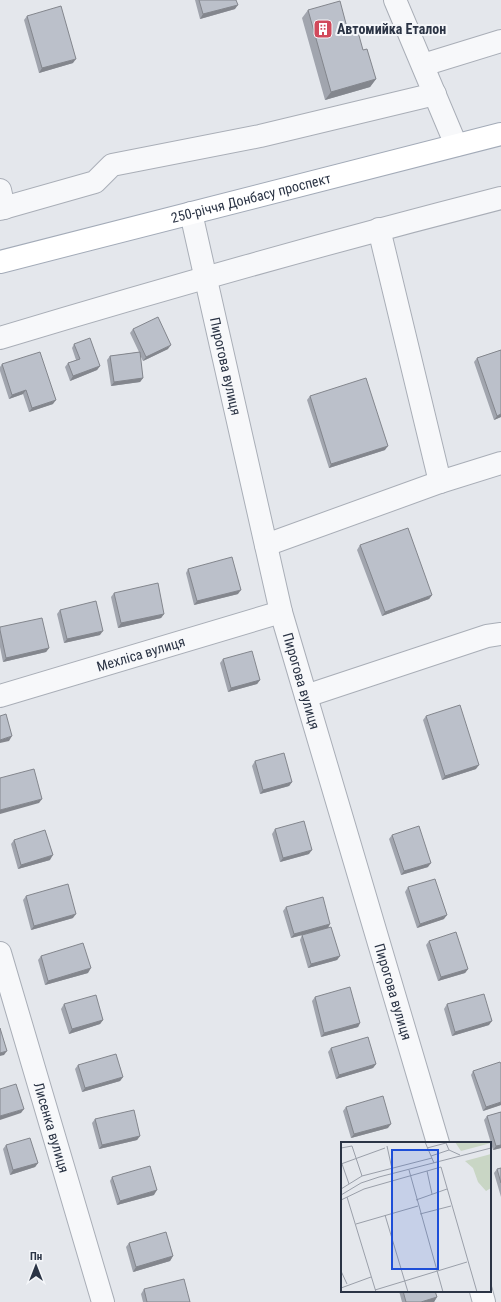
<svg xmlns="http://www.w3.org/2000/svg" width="501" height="1302" font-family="'Roboto Condensed',sans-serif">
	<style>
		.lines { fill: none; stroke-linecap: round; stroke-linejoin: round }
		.minor-casing { stroke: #a9aeb7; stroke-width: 24 }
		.major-casing { stroke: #a3abb8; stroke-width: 24 }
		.minor { stroke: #f7f8fa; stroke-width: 22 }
		.major { stroke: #fff; stroke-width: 22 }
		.wall { fill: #a1a5ae }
		.shaded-wall { fill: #83868d }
		.building { fill: #bbc0ca; stroke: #83868d }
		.labels { text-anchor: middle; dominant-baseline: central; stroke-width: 4; stroke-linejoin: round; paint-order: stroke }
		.poi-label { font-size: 14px; font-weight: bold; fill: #2b3445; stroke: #f4f6f9; text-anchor: start }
		.street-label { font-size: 14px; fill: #2b3445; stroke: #f4f6f9 }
		.inset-road { fill: none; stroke: #9a9fa9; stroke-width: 1 }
		.view { fill: #1d4ed8; fill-opacity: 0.15; stroke: #1d4ed8; stroke-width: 2 }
		.inset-edge { fill: none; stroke: #2b3445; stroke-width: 2 }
	</style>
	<rect width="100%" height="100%" fill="#e4e7ec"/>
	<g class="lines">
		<defs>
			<g id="minor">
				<path d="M395,0L456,145"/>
				<path d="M423,65L501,41"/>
				<path d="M0,190L4,208"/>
				<path d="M0,209L95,182L112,165L260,136L435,94"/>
				<path id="s1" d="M191,213L281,612L438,1143"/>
				<path d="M379,229L440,482"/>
				<path d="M0,338C166,288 333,241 501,198"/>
				<path d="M266,545L440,482L501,463"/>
				<path id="s2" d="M0,696L281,612"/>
				<path d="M306,696L487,636L501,634"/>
				<path id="s3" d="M0,953L103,1302"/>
				<path d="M481,1291L484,1302"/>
			</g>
			<g id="major">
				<path id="s4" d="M0,262L501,134"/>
			</g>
		</defs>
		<use href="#minor" class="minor-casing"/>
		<use href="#major" class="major-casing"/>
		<use href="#minor" class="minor"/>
		<use href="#major" class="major"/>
	</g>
	<path class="wall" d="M195,0H236L235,9L200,19Z
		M308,10L349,35L363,50L376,79L370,87L325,100L302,18Z
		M27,16L73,63L39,73L24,20Z
		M133,329L168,349L143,361L140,355L143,378L140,382L111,386L107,360L110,356L139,352L130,333Z
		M74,344L100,366L97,370L70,381L65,367L68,363L76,360L72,348Z
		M501,350V417L494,420L474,362L477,358Z
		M2,364L53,404L29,412L23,394L9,399L0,371V367Z
		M310,396L385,450L329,468L307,400Z
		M360,545L432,595L429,599L382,616L357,550Z
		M188,569L238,594L194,605L186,573Z
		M114,593L164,614L161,618L118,628L111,597Z
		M60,610L100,635L64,643L57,614Z
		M0,627L49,648L46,652L3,662L0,647Z
		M223,659L260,680L257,684L228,692L220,663Z
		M426,716L476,769L442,780L423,720Z
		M255,761L292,782L289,786L260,794L252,766Z
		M275,829L309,854L280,862L272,834Z
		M392,835L428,867L401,875L389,839Z
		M14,840L50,860L18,869L11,844Z
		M408,887L444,919L417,928L405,892Z
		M26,896L73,918L31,930L23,900Z
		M286,907L328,928L291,938L283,911Z
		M302,935L340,956L337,960L308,968L300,940Z
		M429,941L468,969L465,973L438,981L426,945Z
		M41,956L88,973L45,985L38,960Z
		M315,997L360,1023L358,1027L321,1037L312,1001Z
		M64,1004L103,1020L100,1024L69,1034L61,1009Z
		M447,1004L489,1025L452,1036L444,1009Z
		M331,1048L376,1064L373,1068L336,1079L328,1052Z
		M78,1065L123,1077L120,1081L82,1092L75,1069Z
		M473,1071L501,1105L483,1111L471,1075Z
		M346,1107L388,1128L351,1138L343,1111Z
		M501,1112V1148L493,1150L484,1120L487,1116Z
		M95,1119L140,1136L137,1140L99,1149L92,1123Z
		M6,1145L38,1163L35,1167L10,1175L3,1149Z
		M501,1168V1197L494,1173L497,1169Z
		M112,1177L154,1195L117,1205L110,1181Z
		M129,1243L173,1256L170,1261L133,1272L126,1247Z
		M144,1289L190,1302H143L141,1294Z
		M399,1291H435L437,1297L434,1302H402Z"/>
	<path class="shaded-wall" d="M238,5L235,9L200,19L203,14Z
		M76,59L73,63L39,73L42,68Z
		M376,79L370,87L325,100L331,92Z
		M171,345L168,349L143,361L146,357Z
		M100,366L97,370L70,381L73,376Z
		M143,378L140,382L111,386L114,382Z
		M26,390L23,394L9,399L12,395Z
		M56,400L53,404L29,412L32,408Z
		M501,414V417L494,420L497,416Z
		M388,446L385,450L329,468L331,464Z
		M241,590L238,594L194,605L197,601Z
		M432,595L429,599L382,616L385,612Z
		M164,614L161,618L118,628L121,623Z
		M103,631L100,635L64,643L67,639Z
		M49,648L46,652L3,662L6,658Z
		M260,680L257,684L228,692L231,688Z
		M12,736L9,741L0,743V740Z
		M479,765L476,769L442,780L445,776Z
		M292,782L289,786L260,794L263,790Z
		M42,799L39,803L0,814V810Z
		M312,850L309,854L280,862L283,858Z
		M53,855L50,860L18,869L21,865Z
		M431,863L428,867L401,875L404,871Z
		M76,914L73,918L31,930L34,926Z
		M447,915L444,919L417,928L420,924Z
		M330,924L328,928L291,938L294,934Z
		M340,956L337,960L308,968L311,964Z
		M91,968L88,973L45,985L48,981Z
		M468,969L465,973L438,981L441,977Z
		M103,1020L100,1024L69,1034L72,1029Z
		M492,1021L489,1025L452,1036L455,1032Z
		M360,1023L358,1027L321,1037L324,1033Z
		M7,1051L4,1055L0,1056V1053Z
		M376,1064L373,1068L336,1079L339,1075Z
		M123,1077L120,1081L82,1092L85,1088Z
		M501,1102V1105L483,1111L486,1107Z
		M24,1109L21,1113L0,1120V1116Z
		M391,1124L388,1128L351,1138L354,1134Z
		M140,1136L137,1140L99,1149L102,1145Z
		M501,1145V1148L493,1150L496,1146Z
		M38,1163L35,1167L10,1175L13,1170Z
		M157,1190L154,1195L117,1205L120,1201Z
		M173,1256L170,1261L133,1272L136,1267Z
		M437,1297L434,1302H421Z"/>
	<path class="building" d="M199,0H236L238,5L203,14Z
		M340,1L349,35L358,32L363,50L367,49L376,79L331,92L308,10Z
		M61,6L76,59L42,68L27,16Z
		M158,317L171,345L146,357L133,329Z
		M90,338L100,366L73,376L68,363L80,359L74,344Z
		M501,350V414L497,416L477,358Z
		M40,352L56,400L32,408L26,390L12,395L2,364Z
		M140,352L143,378L114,382L110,356Z
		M366,378L388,446L331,464L310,396Z
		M408,528L432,595L385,612L360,545Z
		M232,557L241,590L197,601L188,569Z
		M158,583L164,614L121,623L114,593Z
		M96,601L103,631L67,639L60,610Z
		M42,618L49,648L6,658L0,630V627Z
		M252,651L260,680L231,688L223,659Z
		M460,705L479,765L445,776L426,716Z
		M6,714L12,736L0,740V716Z
		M284,753L292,782L263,790L255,761Z
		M34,769L42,799L0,810V778Z
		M304,821L312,850L283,858L275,829Z
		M419,826L431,863L404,871L392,835Z
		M45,830L53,855L21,865L14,840Z
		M435,879L447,915L420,924L408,887Z
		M68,884L76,914L34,926L26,896Z
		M323,897L330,924L294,934L286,907Z
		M331,927L340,956L311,964L302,935Z
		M456,932L468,969L441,977L429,941Z
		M83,943L91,968L48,981L41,956Z
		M350,987L360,1023L324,1033L315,997Z
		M484,994L492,1021L455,1032L447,1004Z
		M96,995L103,1020L72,1029L64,1004Z
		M0,1028L7,1051L0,1053Z
		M368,1037L376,1064L339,1075L331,1048Z
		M116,1054L123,1077L85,1088L78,1065Z
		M500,1062L501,1064V1102L486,1107L473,1071Z
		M16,1084L24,1109L0,1116V1089Z
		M383,1096L391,1124L354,1134L346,1107Z
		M134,1110L140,1136L102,1145L95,1119Z
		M501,1112V1145L496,1146L487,1116Z
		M30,1138L38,1163L13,1170L6,1145Z
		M150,1166L157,1190L120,1201L112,1177Z
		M501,1168V1183L497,1169Z
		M166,1232L173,1256L136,1267L129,1243Z
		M184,1279L190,1302H147L144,1289Z
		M403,1291H435L437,1297L421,1302H406Z"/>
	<defs>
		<symbol id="building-square" viewBox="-11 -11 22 22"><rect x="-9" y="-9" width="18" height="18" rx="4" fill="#d1495b" stroke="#f4f6f9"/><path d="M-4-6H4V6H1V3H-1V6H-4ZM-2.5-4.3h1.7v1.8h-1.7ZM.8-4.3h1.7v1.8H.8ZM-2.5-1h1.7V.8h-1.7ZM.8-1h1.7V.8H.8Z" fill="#fff"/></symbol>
	</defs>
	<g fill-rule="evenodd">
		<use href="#building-square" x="312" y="18" width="22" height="22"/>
	</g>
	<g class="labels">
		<g class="poi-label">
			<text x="337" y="29">Автомийка Еталон</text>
		</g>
		<g class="street-label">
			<text stroke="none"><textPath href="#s4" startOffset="259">250-річчя Донбасу проспект</textPath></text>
			<text stroke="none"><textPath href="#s1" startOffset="157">Пирогова вулиця</textPath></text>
			<text stroke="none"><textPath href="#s2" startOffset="147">Мехліса вулиця</textPath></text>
			<text stroke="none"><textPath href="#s1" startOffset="481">Пирогова вулиця</textPath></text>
			<text stroke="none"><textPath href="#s1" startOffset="805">Пирогова вулиця</textPath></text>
			<text stroke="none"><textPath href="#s3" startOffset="182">Лисенка вулиця</textPath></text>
		</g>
	</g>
	<g transform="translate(341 1142)">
		<rect width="150" height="150" fill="#e4e7ec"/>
		<path d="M114,0H150V1L120,9ZM150,12V46L145,49L137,40L132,26L124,19Z" fill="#c9d6c5"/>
		<path class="inset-road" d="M84,0L93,21M46,4L51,27M0,6L11,4L21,34M86,6L105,1L108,8M90,14L108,8L119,13M0,19L8,42M0,22L44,6M68,28L102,150M86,29L91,52M0,47L21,34L91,16M0,53L20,41L38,35L150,6M6,55L35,150M0,58L23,47L100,25L136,150M75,58L106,47M79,72L110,64M44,73L67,150M15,82L77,64M0,129L6,142M0,146L30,135M34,148L126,120"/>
		<path class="view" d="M51,8H97V127H51Z"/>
		<rect width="150" height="150" class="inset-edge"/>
	</g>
	<g transform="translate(36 1266)" stroke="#f4f6f9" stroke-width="3" paint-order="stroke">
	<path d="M0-3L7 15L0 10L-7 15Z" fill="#2b3445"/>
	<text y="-6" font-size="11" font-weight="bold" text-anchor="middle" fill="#2b3445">Пн</text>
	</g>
</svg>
